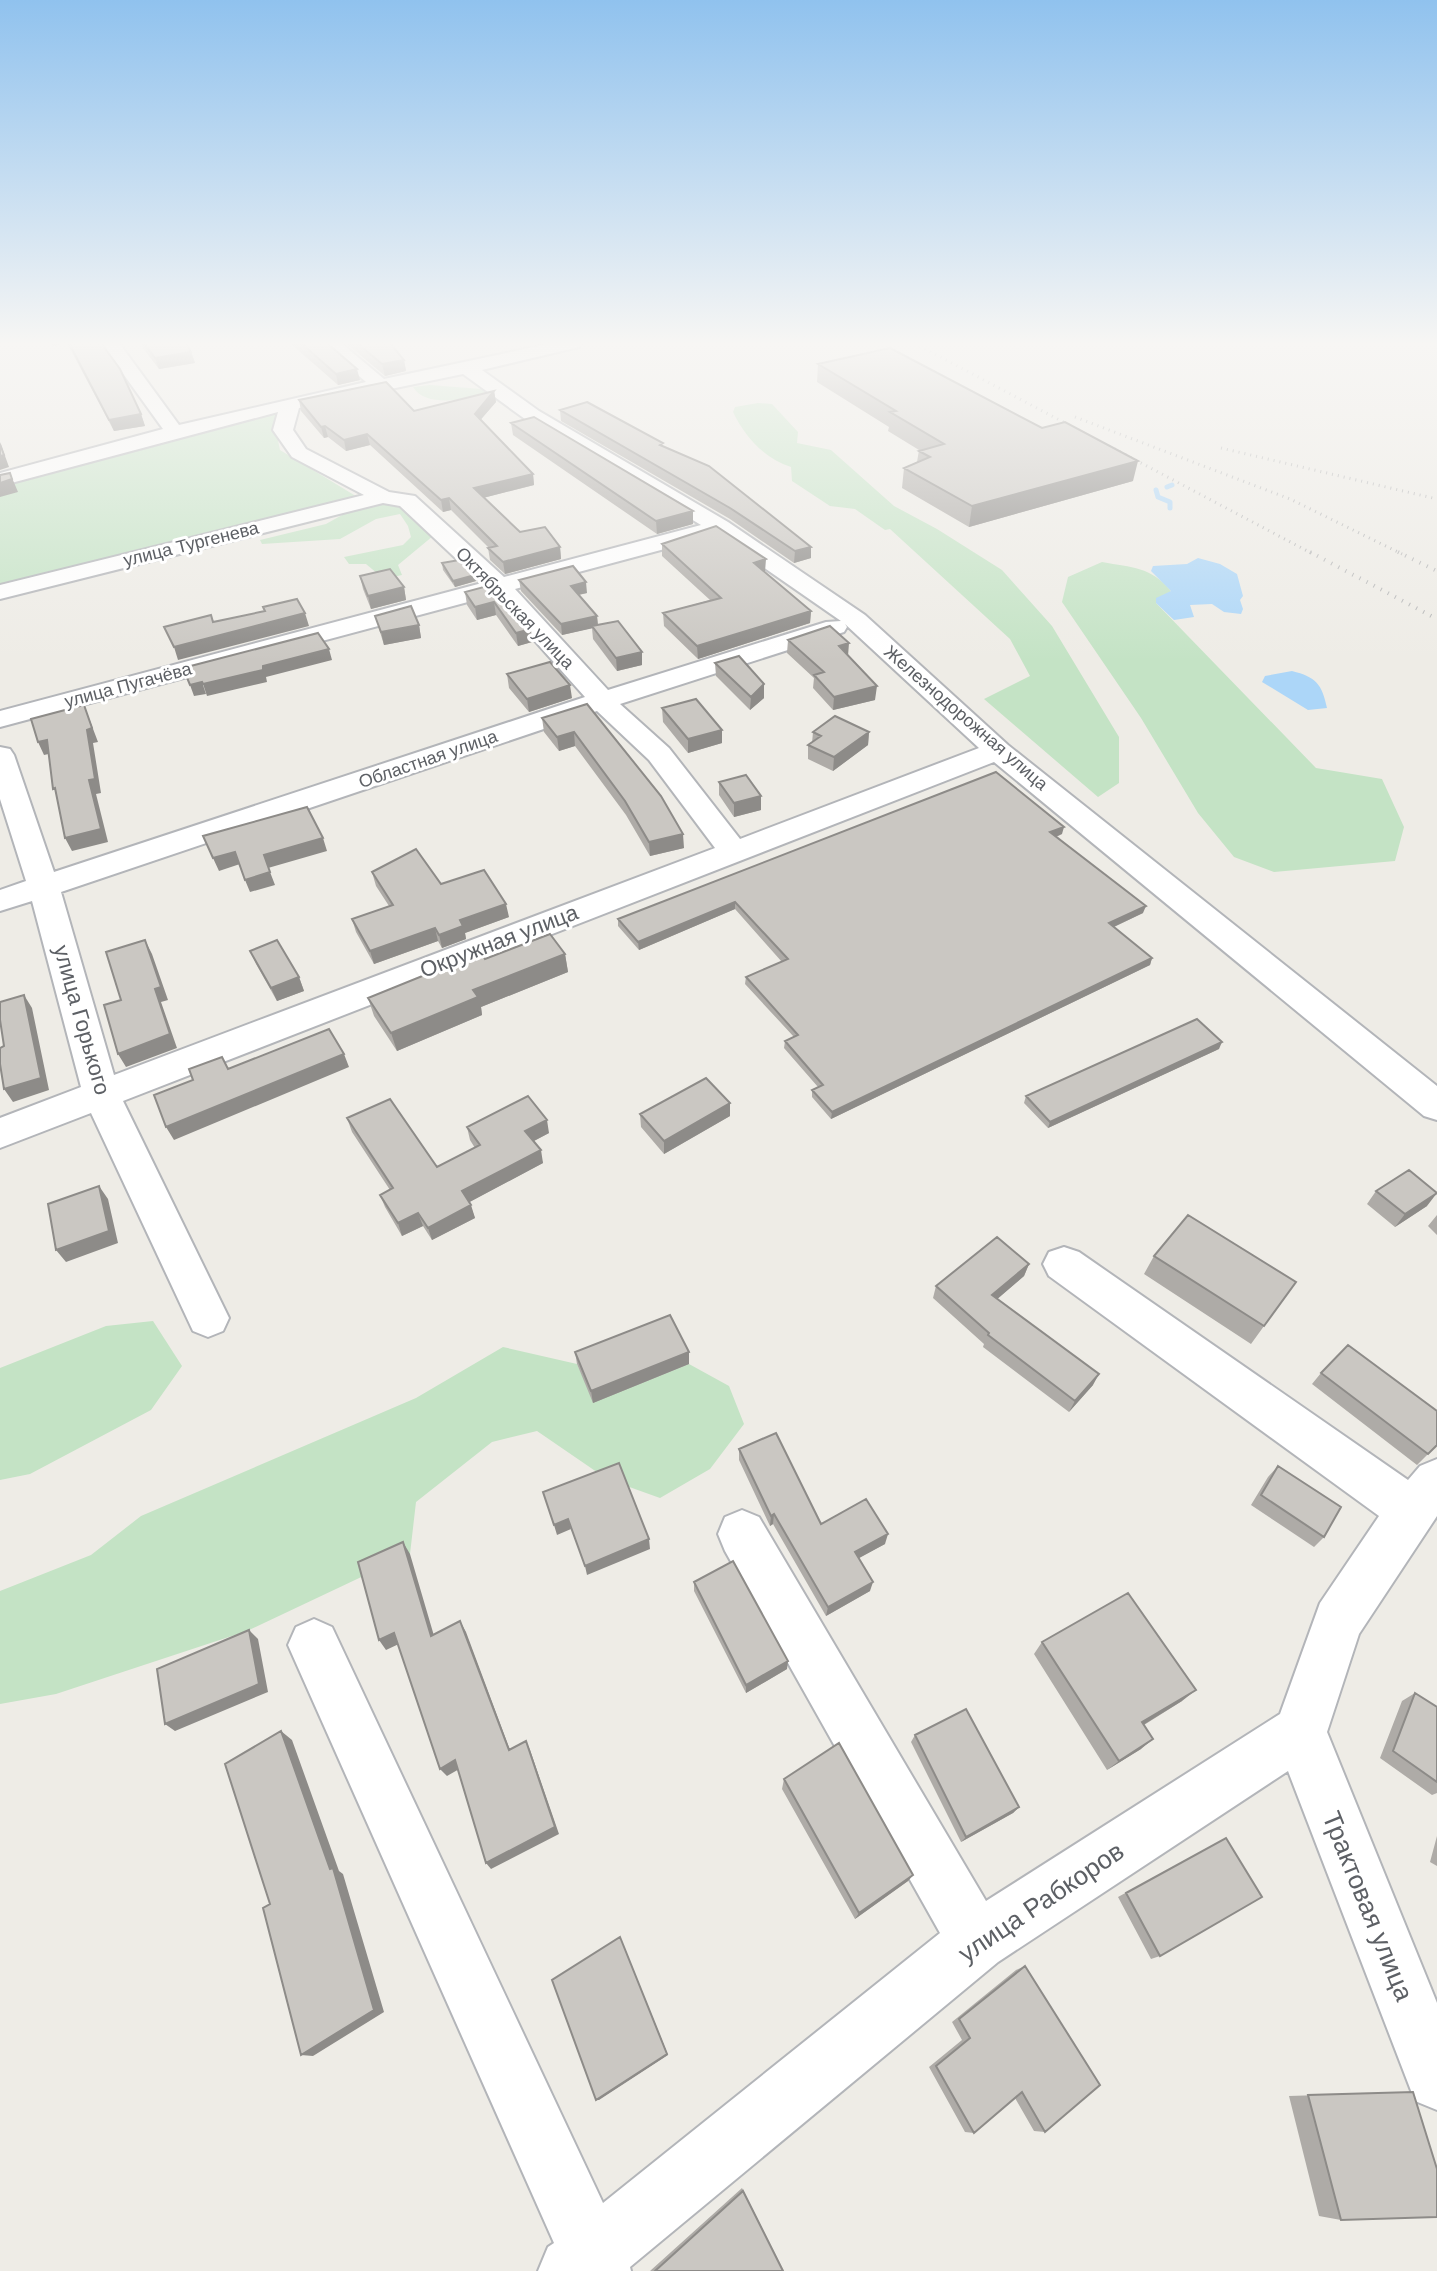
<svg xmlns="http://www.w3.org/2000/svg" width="1437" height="2271" font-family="'DM Sans',sans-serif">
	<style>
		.green { fill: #c4e3c5 }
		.water { fill: #acd6f8 }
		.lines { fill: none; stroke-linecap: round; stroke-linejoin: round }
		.stream { stroke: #acd6f8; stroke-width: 5 }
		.minor-casing { stroke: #b3b5b9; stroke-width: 4 }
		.minor { fill: #fff; fill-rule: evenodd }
		.rail-far1 { stroke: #b3b4b5; stroke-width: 3; stroke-dasharray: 1 5; stroke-linecap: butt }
		.rail { stroke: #b3b4b5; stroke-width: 4; stroke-dasharray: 1 7; stroke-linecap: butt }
		.wall { fill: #aeaba7 }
		.shaded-wall { fill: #8d8b88 }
		.building { fill: #cac7c2; stroke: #8d8b88; stroke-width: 2 }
		.labels { text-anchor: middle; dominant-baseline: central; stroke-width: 6; stroke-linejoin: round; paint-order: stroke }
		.far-street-label { font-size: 18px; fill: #5d6065; stroke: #fff }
		.street-label { font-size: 22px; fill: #5d6065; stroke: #fff }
		.near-street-label { font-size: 26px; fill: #5d6065; stroke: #fff }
	</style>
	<rect width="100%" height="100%" fill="#eeece6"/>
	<path class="green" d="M430,385L481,389L490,395C468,398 426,409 413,387Z
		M758,403L772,404L798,432L797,443L831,450L894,506L937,529L1002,570L1052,626L1119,737V783L1098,797L984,699L1030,676L1010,639L890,529L885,530L855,509L830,506L792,481L791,467C764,458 745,437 733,412L735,407Z
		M279,409L276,431L280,450L359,498L0,587V485Z
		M382,504L408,509L433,536L398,565L402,575L384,579L366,564H349L344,557L403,545L411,537L408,526L400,514L376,519L340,539L262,544L260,540L326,524L351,510Z
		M1102,562C1133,568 1150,566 1171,591L1156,603L1316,768L1382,779L1404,827L1395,861L1274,872L1234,857L1198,813L1141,718L1062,602L1068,577Z
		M153,1321L182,1366L151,1410L30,1474L0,1480V1368L106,1326Z
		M503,1347L577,1364L594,1402L689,1364L729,1386L744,1424L710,1469L660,1498L607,1479L537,1431L492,1442L416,1502L410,1554L247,1631L56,1694L0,1704V1591L91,1555L141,1516L416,1398Z"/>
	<path class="water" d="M1198,558L1220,564L1237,574L1243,596L1240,600L1243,609L1241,614L1224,612L1212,604L1190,605L1194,617L1174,620L1156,603V598L1171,591L1151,571L1153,566L1187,564Z
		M1292,671C1316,677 1322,684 1327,708L1308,710L1262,682L1265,676Z"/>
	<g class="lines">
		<path class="stream" d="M1167,487L1172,485
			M1156,490L1158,497L1170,502V508"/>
		<defs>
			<path id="minor" d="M101,343H119L179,425L366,382L321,343H341L384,379L553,343H582L579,347L482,370L539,411L728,522L865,615L1008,745L1437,1086V1120L1424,1116L994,762L123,1101L229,1318L223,1331L208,1337L193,1331L91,1113L0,1148V1118L81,1087L32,901L0,911V890L26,881L0,799V747L10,749L14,755L54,872L585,697L494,595L0,727V711L482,583L400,506L383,503L0,599V585L364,495L292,457L273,430L278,412L0,486V473L163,429ZM463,374L525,419L701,525L504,577L415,496L389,492L306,449L293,430L299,408ZM717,535L841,621L826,622L608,690L515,589ZM845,624L979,748L740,839L669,748L620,704L844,632L847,627ZM597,711L649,760L715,848L114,1075L61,892Z
				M1064,1247L1079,1252L1408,1480L1420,1466L1437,1459V1516L1359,1634L1327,1732L1437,2003V2110L1415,2101L1288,1771L998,1962L630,2267L631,2271H538L548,2247L554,2243L296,1663L288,1645L296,1627L314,1619L332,1627L603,2203L940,1933L725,1551L718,1534L725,1517L742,1510L759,1517L986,1901L1280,1714L1320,1603L1379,1516L1049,1276L1043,1264L1049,1252Z"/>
		</defs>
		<use href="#minor" class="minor-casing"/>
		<use href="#minor" class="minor"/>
		<path class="rail-far1" d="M914,343L1084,433
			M1075,417L1290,499L1402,554
			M1109,446L1313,554
			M1221,448L1437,499"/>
		<path class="rail" d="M1310,552L1437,619
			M1398,552L1437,571"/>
	</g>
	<path class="wall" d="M50,343H101L141,414L145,426L114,431L67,343L53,346Z
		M139,343H186L191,352L195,363L159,369Z
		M290,343H327L360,380L338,385Z
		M346,343H390L404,360L406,371L385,376Z
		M818,364L1133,481L969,527L902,488L904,468L917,462L919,450L888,431L889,427L817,382Z
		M494,391L496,402L481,419L533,474L534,485L483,498L520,532L560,547L561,559L505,574L490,560L488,548H489L451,510L443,512L370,445L346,451L328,437L324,438L301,411L299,400L414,411Z
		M560,410L663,446L811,558L794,563L730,519L561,421Z
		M511,423L693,511V524L657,534L513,435Z
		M662,544L765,572L811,611L810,623L698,659L664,626L663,613L710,600L662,556Z
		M442,563L476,581L455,587L443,570Z
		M360,576L404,587L406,600L371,609L363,589Z
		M519,580L587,593L579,595L597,616L598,625L642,665L617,671L593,639L592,628L562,635L521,591Z
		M491,585L532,642L518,646L496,615L477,620L467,605L465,592Z
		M375,616L419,625L421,638L384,645Z
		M788,640L848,656L875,700L833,710L813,688L814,678L787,653Z
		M715,663L764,684V698L750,710L716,676Z
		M507,674L572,698L529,712L509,688Z
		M587,704L684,848L650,856L626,815L575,746L559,751L544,732L542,718Z
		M662,708L722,743L688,753L663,722Z
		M813,732H869L868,745L833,771L808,759V745L812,743Z
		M719,782L761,796V810L734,817L719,795Z
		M1062,834L1056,837L1143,913L1114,927L1152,958L1150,965L831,1119L812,1097V1090L818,1087L784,1048L785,1041L794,1037L745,984L746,977L782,962L735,909L639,950L618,926V919Z
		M372,872L441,884L509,917L465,933L466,939L442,948L438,941L374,964L356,932L352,919L389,906L376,886Z
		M250,951L299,977L304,991L277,1001L256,964Z
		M565,954L568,972L481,1007L482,1015L397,1051L374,1016L368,998L454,963L453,956L485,959Z
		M1219,1049L1048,1128L1024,1103L1026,1096Z
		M730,1103V1116L664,1154L641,1127L640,1114Z
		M347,1118L437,1167L475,1148L470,1140L467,1127L549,1133L534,1141L543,1163L469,1202L475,1218L432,1240L423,1226L402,1236L385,1207L380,1195L390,1190L352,1132Z
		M1376,1191L1427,1206L1395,1227L1367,1204Z
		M1437,1215V1235L1428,1226Z
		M1154,1256L1296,1282L1251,1344L1144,1274Z
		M1029,1264L1024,1276L997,1299L1093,1385L1069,1412L983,1347L984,1344L933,1298L936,1286Z
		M575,1352L689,1364L593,1403L577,1364Z
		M1321,1373L1428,1454L1417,1465L1312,1384Z
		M739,1449L821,1524L885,1544L858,1558L870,1591L826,1616L773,1524L770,1526L739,1460Z
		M1278,1466L1324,1537L1314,1547L1251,1505L1268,1477Z
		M694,1582L787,1669L746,1693L694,1591Z
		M1042,1642L1182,1701L1144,1725L1141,1749L1107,1770L1034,1654Z
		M1415,1693L1437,1707V1793L1432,1795L1380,1758L1402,1701Z
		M915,1735L1019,1807L1013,1813L961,1842L911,1742Z
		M784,1779L913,1875L908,1881L855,1919L782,1789Z
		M1437,1836V1866L1430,1862Z
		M1226,1838L1160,1956L1151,1959L1118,1897Z
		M1025,1966L1045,2132L1034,2131L1015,2098L974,2133L965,2132L929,2067L962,2040L952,2022L1016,1970Z
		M1413,2092L1341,2220L1319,2216L1289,2096Z
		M742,2188L784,2271H650Z"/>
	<path class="shaded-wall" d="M52,343H67L53,346Z
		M191,352L195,363L159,369L155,358Z
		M404,360L406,371L385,376L382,364Z
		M357,369L360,380L338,385L336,374Z
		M494,391L496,402L477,424L475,414Z
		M141,414L145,426L114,431L109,420Z
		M325,426L328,437L324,438L321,427Z
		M367,434L370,445L346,451L344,440Z
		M0,442L9,467L0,470Z
		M1138,461L1133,481L969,527L972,506Z
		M10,473L18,492L0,497V483Z
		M533,474L534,485L475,500L474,488Z
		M449,498L451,510L443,512L441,500Z
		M693,511V524L657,534L656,521Z
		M560,547L561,559L505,574L503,562Z
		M811,547V558L794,563L795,551Z
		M766,559L765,572L754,563Z
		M475,575L476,581L455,587L453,581Z
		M586,582L587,593L572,596L571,586Z
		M404,587L406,600L371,609L368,596Z
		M494,602L496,615L477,620L475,607Z
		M811,611L810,623L698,659L697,646Z
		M305,613L309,626L178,660L174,647Z
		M597,616L598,627L562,635L561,624Z
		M419,625L421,638L384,645L381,632Z
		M531,629L532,642L518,646L516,633Z
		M849,643L848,656L839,646Z
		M329,649L332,660L266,677L267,682L207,696L203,684L263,666Z
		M642,652V665L617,671L616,658Z
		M202,682L206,694L194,696L190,685Z
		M764,684V698L750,710L751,697Z
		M570,685L572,698L529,712L527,699Z
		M877,686L875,700L833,710L834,697Z
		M84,705L98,742L93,743L101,793L96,794L108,842L72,851L65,838L87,730Z
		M722,730V743L688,753V739Z
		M574,732L575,746L559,751L557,737Z
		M869,732L868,745L833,771L834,757Z
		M47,740L53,753L44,755L38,742Z
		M761,796V810L734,817V803Z
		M1064,827L1062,834L1048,840L1050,832Z
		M683,834L684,848L650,856L649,842Z
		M323,838L327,851L268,868L264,855Z
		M235,852L240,864L219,871L213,858Z
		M270,872L275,885L250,892L245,880Z
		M735,902V909L639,950L638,942Z
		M506,904L509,917L465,933L466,939L442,948L439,935L460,920Z
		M1146,906L1143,913L1107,930L1109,923Z
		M435,928L438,941L374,964L370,951Z
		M145,940L152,954L168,1000L161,1002L177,1048L126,1067L118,1054L155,989Z
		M565,954L568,972L481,1007L482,1015L397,1051L391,1033L473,990Z
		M1152,958L1150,965L831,1119L832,1112Z
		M299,977L304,991L277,1001L271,988Z
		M24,995L32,1008L49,1090L13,1102L4,1089Z
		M1222,1042L1219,1049L1048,1128L1050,1122Z
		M344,1054L349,1067L174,1140L166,1127Z
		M730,1103V1116L664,1154V1141Z
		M547,1120L549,1133L528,1144L525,1131Z
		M541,1150L543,1163L466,1204L462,1191Z
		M99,1186L108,1199L118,1243L66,1262L56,1250Z
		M1437,1193L1427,1206L1395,1227L1405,1214Z
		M471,1205L475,1218L432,1240L428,1228Z
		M418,1213L423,1226L402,1236L398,1223Z
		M1029,1264L1024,1276L988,1307L992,1295Z
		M689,1352V1364L593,1403L591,1391Z
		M1099,1374L1093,1385L1069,1412L1075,1401Z
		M774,1514L773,1524L770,1526L771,1516Z
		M568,1519L571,1529L557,1535L554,1525Z
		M888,1534L885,1544L852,1562L855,1552Z
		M649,1539L650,1549L587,1575L585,1566Z
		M403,1542L410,1554L437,1646L431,1636Z
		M873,1582L870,1591L826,1616L828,1607Z
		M460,1621L466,1632L513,1758L509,1750Z
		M249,1630L258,1639L268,1692L175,1731L165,1724Z
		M394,1633L401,1643L386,1650L379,1640Z
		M788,1661L787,1669L746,1693V1685Z
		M1196,1690L1182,1701L1130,1733L1142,1722Z
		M281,1731L292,1740L339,1871L343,1874L384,2012L313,2056L301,2055L330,1869Z
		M1153,1739L1141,1749L1107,1770L1119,1761Z
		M526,1741L530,1750L559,1834L491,1869L486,1863Z
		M455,1760L461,1768L447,1776L440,1769Z
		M1019,1807L1013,1813L961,1842L966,1837Z
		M913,1875L908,1881L855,1919L859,1913Z
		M620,1937L668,2055L599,2100H596Z"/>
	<path class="building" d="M69,343H101L120,369L141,414L109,420Z
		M144,343H186L191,352L155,358Z
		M301,343H327L357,369L336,374Z
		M357,343H390L404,360L382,364Z
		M890,348L1042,428L1065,422L1138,461L972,506L904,468L930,457L919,451L944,444L890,412L896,411L818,364Z
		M386,382L414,411L494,391L475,414L533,474L474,488L520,532L545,527L560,547L503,562L488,548L497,546L449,498L441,500L367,434L344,440L325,426L321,427L299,400Z
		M587,402L663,443L660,445L709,466L811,547L795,551L730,508L560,410Z
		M534,417L693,511L656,521L511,423Z
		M0,444L4,455L0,456Z
		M10,473L12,479L0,483V475Z
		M716,526L766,559L754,563L811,611L697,646L663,613L721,598L662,544Z
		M459,560L475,575L453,581L442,563Z
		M573,566L586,582L571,586L597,616L561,624L519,580Z
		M390,569L404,587L368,596L360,576Z
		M491,585L531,629L516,633L494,602L475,607L465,592Z
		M297,599L305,613L174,647L164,627L211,615L213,622L265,611L263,607Z
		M411,606L419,625L381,632L375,616Z
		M618,621L642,652L616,658L592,626Z
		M830,626L849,643L839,646L877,686L834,697L814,675L824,672L788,640Z
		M318,633L329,649L263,666V670L203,684L202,682L190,685L183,668Z
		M739,656L764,684L751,697L715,663Z
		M550,662L570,685L527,699L507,674Z
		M696,699L722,730L688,739L662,708Z
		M587,704L661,796L683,834L649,842L625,801L574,732L557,737L542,718Z
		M84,705L92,728L87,730L95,779L89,780L101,829L65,838L55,788L53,789L47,740L38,742L31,719Z
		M835,716L869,732L834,757L808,745L821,736L813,732Z
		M996,772L1064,827L1050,832L1146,906L1109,923L1152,958L832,1112L812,1090L823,1085L785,1041L798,1035L746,977L788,959L735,902L638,942L618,919Z
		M746,775L761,796L734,803L719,782Z
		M307,807L323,838L264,855L270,872L245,880L235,852L213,858L203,836Z
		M416,849L441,884L484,870L506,904L460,920L463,926L439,935L435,928L370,951L352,919L393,905L372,872Z
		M550,934L565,954L473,990L478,997L391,1033L368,998L457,962L453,956L478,946L485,959Z
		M145,940L161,987L155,989L170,1034L118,1054L104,1005L121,1000L106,952Z
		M277,940L299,977L271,988L250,951Z
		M24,995L41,1078L4,1089L0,1064V1048L4,1046L0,1020V1002Z
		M1197,1019L1222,1042L1050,1122L1026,1096Z
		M329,1029L344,1054L166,1127L154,1095L193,1080L189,1069L222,1057L228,1069Z
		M706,1078L730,1103L664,1141L640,1114Z
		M528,1096L547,1120L525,1131L541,1150L462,1191L471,1205L428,1228L418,1213L398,1223L380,1195L393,1188L347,1118L390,1099L437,1167L480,1145L467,1127Z
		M1409,1170L1437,1193L1405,1214L1376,1191Z
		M99,1186L109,1231L56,1250L48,1204Z
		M1188,1215L1296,1282L1264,1326L1154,1256Z
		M997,1237L1029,1264L992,1295L1099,1374L1075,1401L988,1335L989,1333L936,1286Z
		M670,1315L689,1352L591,1391L575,1352Z
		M1348,1345L1437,1411V1445L1428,1454L1321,1373Z
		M776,1433L821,1524L866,1499L888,1534L855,1552L873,1582L828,1607L774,1514L771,1516L739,1449Z
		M619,1463L649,1539L585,1566L568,1519L554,1525L543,1492Z
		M1278,1466L1341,1507L1324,1537L1261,1495Z
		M403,1542L431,1636L460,1621L509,1750L526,1741L555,1827L486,1863L455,1760L440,1769L394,1633L379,1640L358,1562Z
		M733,1561L788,1661L746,1685L694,1582Z
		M1128,1593L1196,1690L1142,1722L1153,1739L1119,1761L1042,1642Z
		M249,1630L259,1684L165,1724L157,1669Z
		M1415,1693L1437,1707V1782L1393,1751Z
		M966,1709L1019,1807L966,1837L915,1735Z
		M281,1731L330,1869L333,1868L374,2010L301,2055L263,1908L270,1904L225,1764Z
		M839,1743L913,1875L859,1913L784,1779Z
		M1226,1838L1262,1897L1160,1956L1126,1893Z
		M620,1937L667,2054L596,2100L552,1980Z
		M1025,1966L1100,2085L1045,2132L1022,2092L974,2133L936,2066L970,2038L959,2019Z
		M1413,2092L1437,2169V2217L1341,2220L1308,2095Z
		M743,2191L783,2271H655Z"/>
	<linearGradient id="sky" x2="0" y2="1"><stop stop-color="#90c2ee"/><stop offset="0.52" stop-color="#f7f6f4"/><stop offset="1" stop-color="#f7f6f4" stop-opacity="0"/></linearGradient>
	<rect width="1437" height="661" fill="url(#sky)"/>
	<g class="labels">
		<g class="far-street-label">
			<text transform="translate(191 544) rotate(-14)">улица Тургенева</text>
			<text transform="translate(515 608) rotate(46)">Октябрьская улица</text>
			<text transform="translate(128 685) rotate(-15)">улица Пугачёва</text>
			<text transform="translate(966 718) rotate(41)">Железнодорожная улица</text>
			<text transform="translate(428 759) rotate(-19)">Областная улица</text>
		</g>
		<g class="street-label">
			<text transform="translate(499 941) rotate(-21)">Окружная улица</text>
			<text transform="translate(82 1020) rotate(74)">улица Горького</text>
		</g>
		<g class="near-street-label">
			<text transform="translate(1041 1902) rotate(-34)">улица Рабкоров</text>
			<text transform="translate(1368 1906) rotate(68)">Трактовая улица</text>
		</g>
	</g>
</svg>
